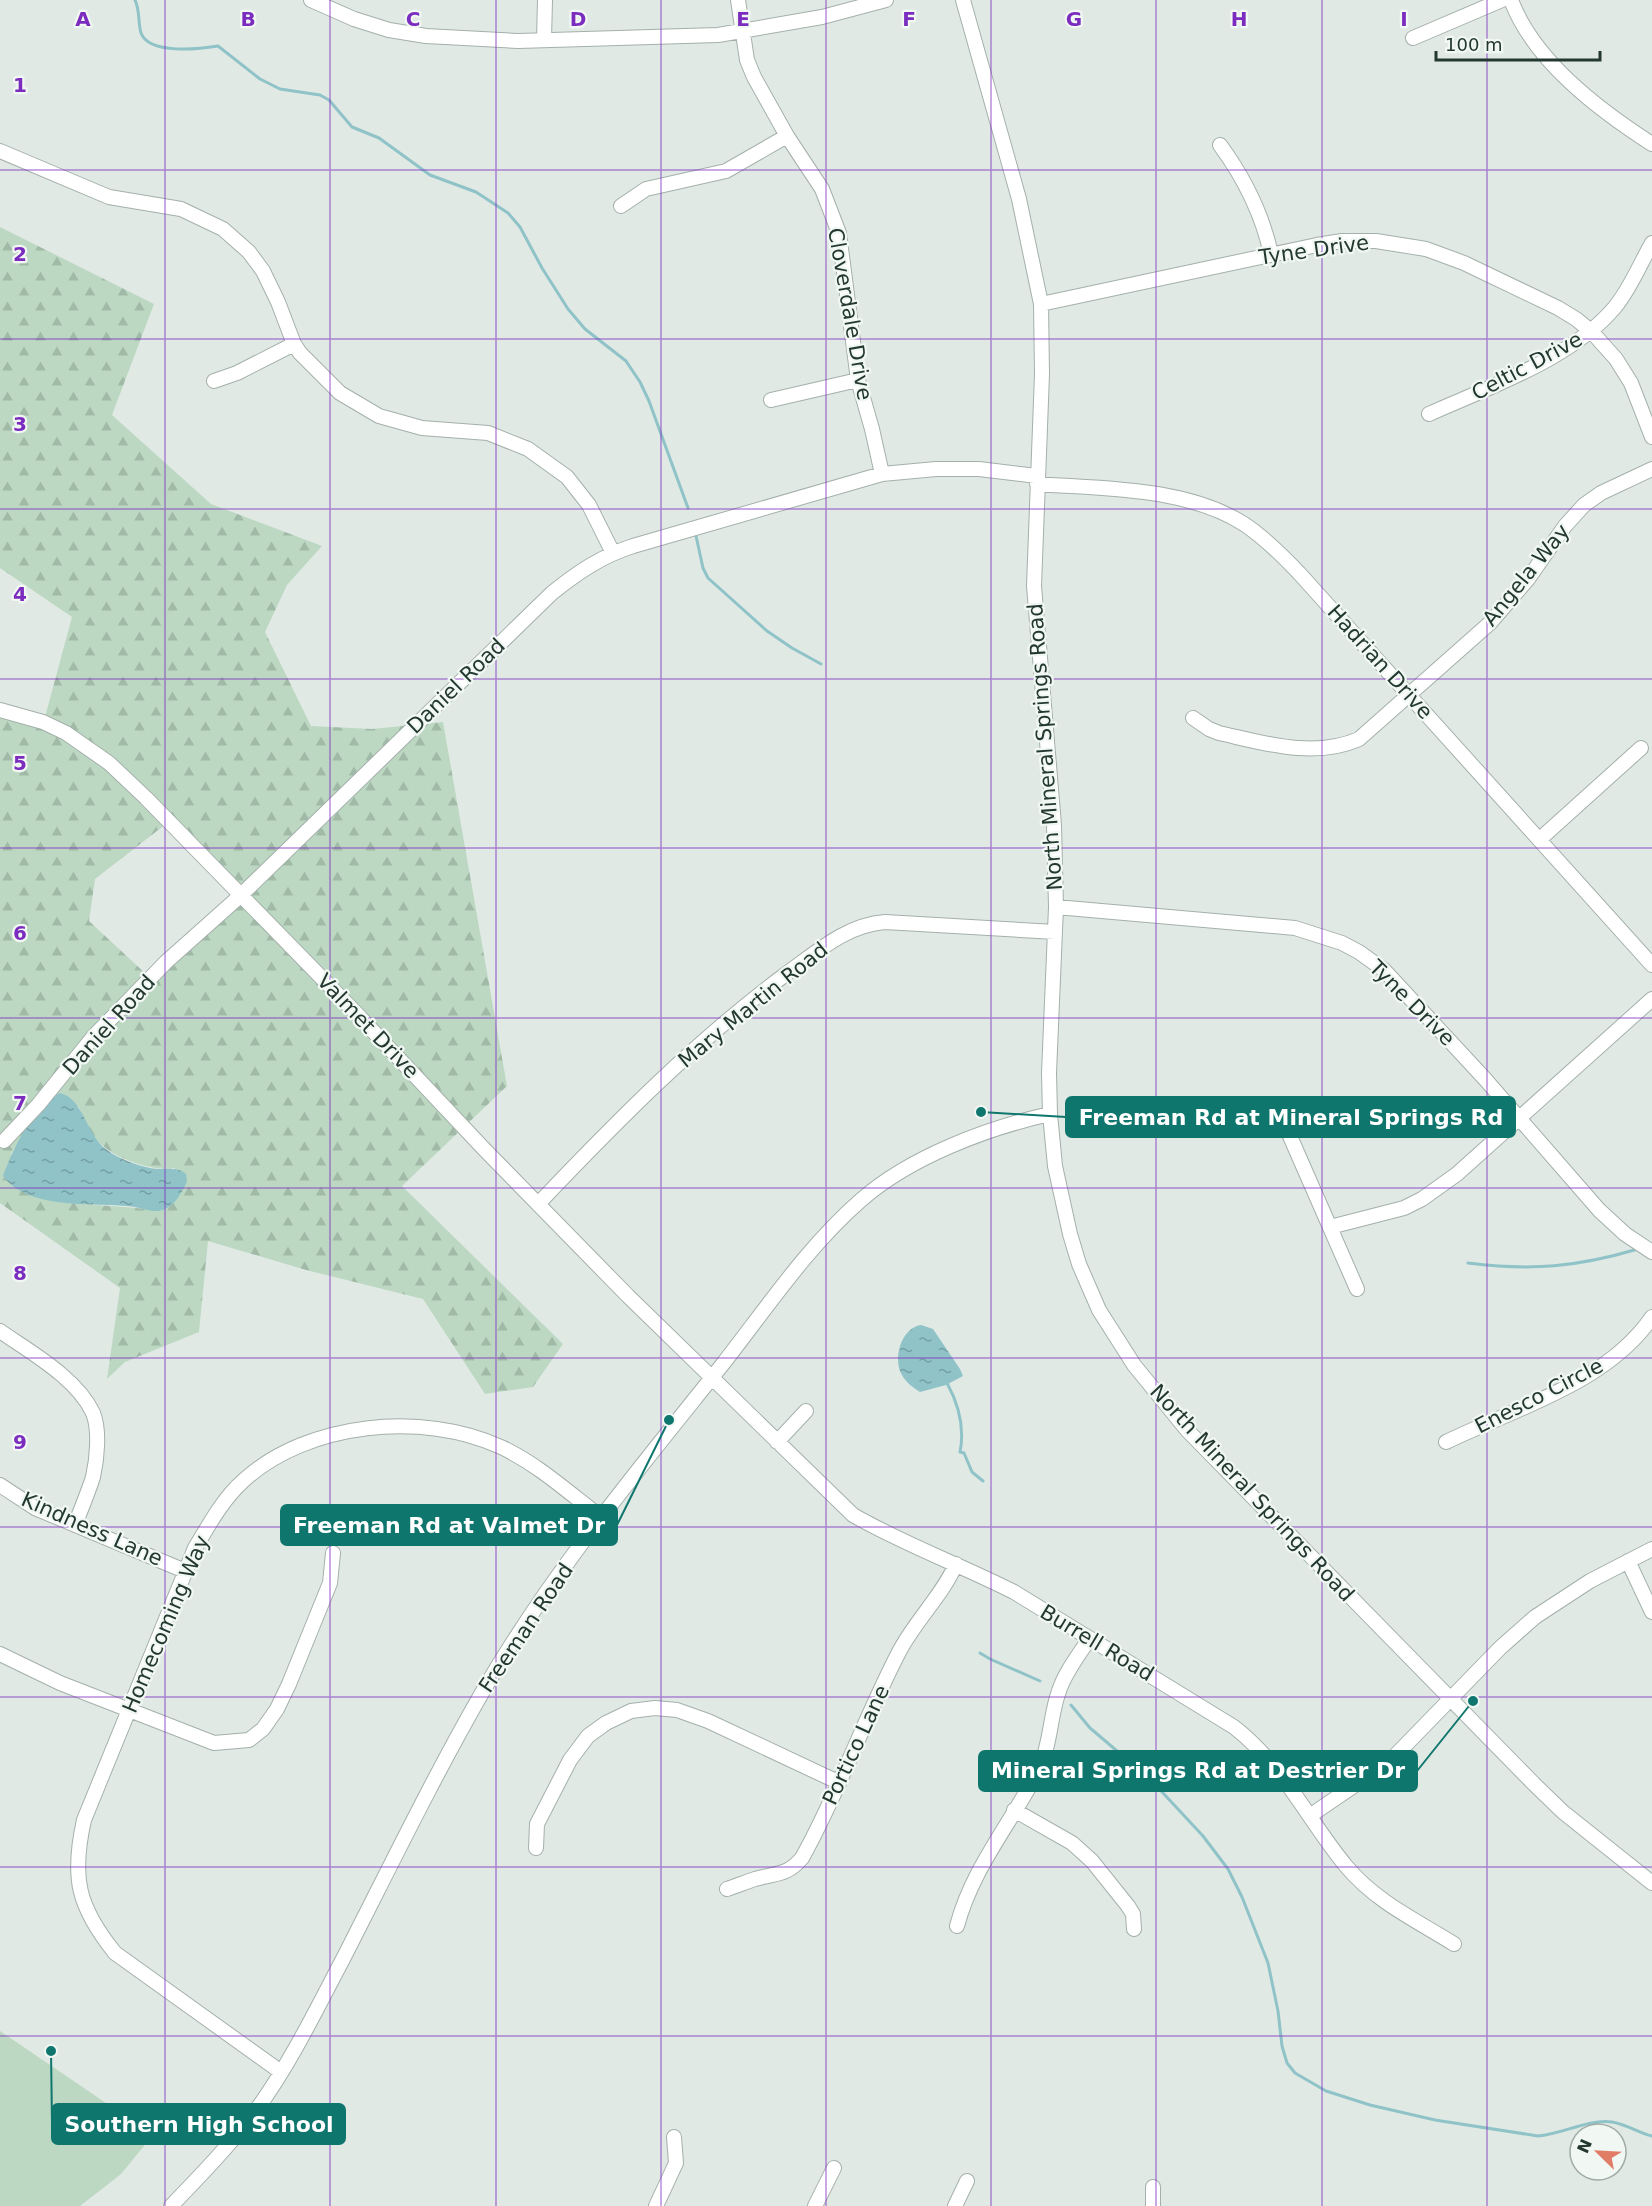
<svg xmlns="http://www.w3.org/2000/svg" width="1652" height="2206" font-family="'DejaVu Sans',sans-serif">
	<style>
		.forest { fill: url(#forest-firs); fill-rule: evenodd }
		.pitch { fill: #bcd8c2 }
		.water { fill: url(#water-ripples) }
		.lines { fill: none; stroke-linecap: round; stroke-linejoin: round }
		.stream { stroke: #8fc3c8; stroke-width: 3 }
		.minor-casing { stroke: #a4b0ab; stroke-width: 16 }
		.minor { stroke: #fff; stroke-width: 14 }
		.grid { fill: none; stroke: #7b2cbf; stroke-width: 1.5; stroke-opacity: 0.55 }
		.labels { text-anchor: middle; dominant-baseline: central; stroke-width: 4.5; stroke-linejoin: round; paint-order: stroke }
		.street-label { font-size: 21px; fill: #233831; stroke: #f1f7f3 }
		.grid-label { font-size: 20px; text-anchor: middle; font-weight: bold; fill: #7b2cbf; stroke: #f1f7f3; stroke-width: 4.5; stroke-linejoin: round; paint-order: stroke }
		.leader { fill: none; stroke: #0f766e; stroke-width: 2 }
		.callout-dot { fill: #0f766e; stroke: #f1f7f3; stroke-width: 2 }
		.callout { fill: #0f766e; stroke: #0f766e; stroke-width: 2 }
		.callout-label { font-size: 22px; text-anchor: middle; font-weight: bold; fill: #fff }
	</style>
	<defs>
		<pattern id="forest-firs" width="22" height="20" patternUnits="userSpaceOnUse" patternTransform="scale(1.5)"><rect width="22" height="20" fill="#bcd8c2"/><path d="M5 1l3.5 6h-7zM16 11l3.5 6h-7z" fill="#a1baa7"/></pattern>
		<pattern id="water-ripples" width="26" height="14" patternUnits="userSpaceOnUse" patternTransform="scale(1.5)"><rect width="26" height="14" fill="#8fc3c8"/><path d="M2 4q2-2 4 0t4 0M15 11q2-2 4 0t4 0" fill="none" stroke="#749fa3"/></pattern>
	</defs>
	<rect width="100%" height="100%" fill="#e1e9e5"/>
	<path class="forest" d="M0,227L154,304L112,415L211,504L322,546L287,585L265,632L311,726L372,729L443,722L507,1086L402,1186L563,1344L533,1387L485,1394L423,1299L306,1270L208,1241L199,1332L125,1362L107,1379L120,1288L0,1203V705L45,717L72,617L0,568ZM166,824L235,895L147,975L89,921L95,879ZM49,1098L79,1107C90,1137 102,1151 133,1162C147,1167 159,1170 175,1168L161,1211C120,1205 79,1206 38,1198L11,1154L29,1125Z"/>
	<path class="pitch" d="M0,2031L153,2135L121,2174L80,2206H0Z"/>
	<path class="water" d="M60,1093C84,1099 86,1135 107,1150C119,1159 136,1165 150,1168C163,1171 176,1165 186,1174L187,1182C181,1193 175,1206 163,1210C153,1214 137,1206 126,1206C90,1203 27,1209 3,1176C13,1149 33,1105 60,1093Z
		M921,1325L933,1329L960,1369L963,1376L946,1385L920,1392C912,1387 904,1381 900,1371C894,1355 902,1328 921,1325Z"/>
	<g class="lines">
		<path class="stream" d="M135,0C140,10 138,23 141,33C149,55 200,49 218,46L260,79L280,89L320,95L329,100L352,127L379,138L430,175L476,192L508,213L520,227L542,268L568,309L585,329L626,361L640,382L649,401L688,508
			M696,536L703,568L708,578L767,631L792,648L821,664
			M1468,1263C1532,1271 1577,1267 1638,1249
			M947,1383C959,1405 965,1427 960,1452L964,1453L972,1472L983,1481
			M980,1653L990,1659L1040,1681
			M1071,1705L1090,1728L1150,1779L1203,1836L1228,1869L1242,1897L1268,1963L1278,2011L1282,2046L1287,2063L1295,2073L1326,2091L1370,2105L1435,2120L1538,2136C1563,2134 1587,2119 1612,2122C1626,2124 1639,2133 1652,2136"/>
		<defs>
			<path id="minor" d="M311,0L354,19L389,30L426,36L518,41L718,35L822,17L886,0
				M738,0L747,60L754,77L787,136L822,189L839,233L858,380L872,429L882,474
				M963,0L1019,199L1041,304L1042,374L1034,586L1054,825L1056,907L1049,1073L1050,1114L1055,1166L1070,1234L1079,1264L1099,1310L1134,1365L1187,1430L1534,1784L1563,1812L1652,1883
				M1511,0C1534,61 1599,110 1652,144
				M1413,38L1502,0
				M544,39L545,0
				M1220,145C1245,179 1262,213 1271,254
				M0,151L109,197L181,209L223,229L249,252L263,271L278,302L294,344L300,353L340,393L379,416L422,428L488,433L528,449L567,477L589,505L613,553
				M621,206L646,189L726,171L787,136
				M1041,304L1317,245L1342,241H1376L1426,249L1464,263L1558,308L1576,319L1591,331L1616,359L1631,383L1652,437
				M214,381L237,373L294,344
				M771,400L858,380
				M1429,414C1489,387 1573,358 1615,307C1630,289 1640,264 1652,243
				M1037,484C1103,489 1186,487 1244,524C1265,538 1282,555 1299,573L1652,965
				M0,710L43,722L66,733L109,763L146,798L356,1013L485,1150L628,1296L853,1515C905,1545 961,1565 1014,1592L1234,1727C1284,1766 1307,1819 1346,1866C1376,1902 1416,1920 1454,1944
				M1193,718L1209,729L1219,733C1264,743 1314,759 1359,739L1490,623L1528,579L1565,526L1584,505L1601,493L1652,469
				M1540,839L1641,748
				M1056,907L1295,928L1342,943L1359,952L1384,970L1485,1079L1599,1210L1625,1234L1652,1252
				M1273,1119L1289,1134L1357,1289
				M4,1141L38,1105L94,1036L166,962L240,896L552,593C578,572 602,556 633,546L882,474L936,469H979L1037,476
				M539,1203C616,1122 696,1041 786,974C817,952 846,925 885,922L1055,932
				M1330,1227L1404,1208L1422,1199L1457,1174L1652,999
				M0,1331C30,1352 77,1378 93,1413C100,1430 97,1459 93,1477C88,1493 81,1509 75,1525
				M777,1442L806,1411
				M1446,1442C1516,1408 1607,1383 1652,1317
				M0,1485L35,1508L185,1571
				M1628,1561L1652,1612
				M0,1654L60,1683L214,1743L249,1740L263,1729L277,1709L289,1684L330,1583L333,1553
				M1014,1810L1072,1843L1092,1861L1128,1906L1133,1914L1134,1929
				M1311,1815L1389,1762L1500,1648L1535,1617L1590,1581L1652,1549
				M536,1848L537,1824L570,1760L588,1736L606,1723L631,1711L655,1708L677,1710L708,1721L838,1782
				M727,1889C736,1886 746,1882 755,1879C775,1873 787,1876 802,1858C839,1792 864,1719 899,1652C915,1621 942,1596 956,1564
				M957,1926C973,1866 1013,1821 1040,1767C1051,1743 1050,1715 1059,1691C1065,1672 1079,1655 1089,1639
				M281,2072L115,1953C78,1907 71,1878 84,1820L195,1548C209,1525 222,1500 243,1481C307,1422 423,1411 501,1447C539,1465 569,1493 602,1518
				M1153,2187V2206
				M171,2206C201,2175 231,2144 257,2109C291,2062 316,2010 343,1959C389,1869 433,1778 483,1691C551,1574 638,1470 722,1365C766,1309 807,1247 861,1200C910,1157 987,1128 1050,1114
				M656,2206L676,2163L674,2137
				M815,2206L834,2168
				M955,2206L967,2181"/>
		</defs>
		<use href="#minor" class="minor-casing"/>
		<use href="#minor" class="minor"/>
	</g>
	<path class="grid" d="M165,0V2206M330,0V2206M496,0V2206M661,0V2206M826,0V2206M991,0V2206M1156,0V2206M1322,0V2206M1487,0V2206M0,170H1652M0,339H1652M0,509H1652M0,679H1652M0,848H1652M0,1018H1652M0,1188H1652M0,1358H1652M0,1527H1652M0,1697H1652M0,1867H1652M0,2036H1652"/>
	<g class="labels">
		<g class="street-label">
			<text transform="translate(1314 250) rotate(-8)">Tyne Drive</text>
			<text transform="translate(850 314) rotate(80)">Cloverdale Drive</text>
			<text transform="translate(1527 366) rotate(-28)">Celtic Drive</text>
			<text transform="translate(1526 575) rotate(-51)">Angela Way</text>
			<text transform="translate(1380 662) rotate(48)">Hadrian Drive</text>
			<text transform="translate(456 686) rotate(-44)">Daniel Road</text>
			<text transform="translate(1045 747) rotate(-94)">North Mineral Springs Road</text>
			<text transform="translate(1412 1003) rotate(45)">Tyne Drive</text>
			<text transform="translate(753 1005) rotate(-39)">Mary Martin Road</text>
			<text transform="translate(109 1025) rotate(-48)">Daniel Road</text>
			<text transform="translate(368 1026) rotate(46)">Valmet Drive</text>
			<text transform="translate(1539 1396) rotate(-27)">Enesco Circle</text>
			<text transform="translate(1252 1493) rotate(47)">North Mineral Springs Road</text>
			<text transform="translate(92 1529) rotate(24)">Kindness Lane</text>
			<text transform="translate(166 1624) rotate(-67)">Homecoming Way</text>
			<text transform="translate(526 1628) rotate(-56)">Freeman Road</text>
			<text transform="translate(1097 1643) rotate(31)">Burrell Road</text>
			<text transform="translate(856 1745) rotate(-65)">Portico Lane</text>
		</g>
	</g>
	<g class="grid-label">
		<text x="83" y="26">A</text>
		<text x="248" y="26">B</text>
		<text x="413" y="26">C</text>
		<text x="578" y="26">D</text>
		<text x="743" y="26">E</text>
		<text x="909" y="26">F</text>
		<text x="1074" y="26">G</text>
		<text x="1239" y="26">H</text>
		<text x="1404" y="26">I</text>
		<text x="20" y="92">1</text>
		<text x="20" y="261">2</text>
		<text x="20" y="431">3</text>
		<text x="20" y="601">4</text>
		<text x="20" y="770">5</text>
		<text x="20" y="940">6</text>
		<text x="20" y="1110">7</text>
		<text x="20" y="1280">8</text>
		<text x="20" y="1449">9</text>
	</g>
	<path class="leader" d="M981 1112L1066 1117M669 1420L617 1525M1473 1701L1417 1771M51 2051L52 2124"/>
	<g class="callout-dot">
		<circle cx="981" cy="1112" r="6"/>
		<circle cx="669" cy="1420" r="6"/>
		<circle cx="1473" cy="1701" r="6"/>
		<circle cx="51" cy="2051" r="6"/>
	</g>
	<g class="callout">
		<rect x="1066" y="1097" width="449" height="40" rx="6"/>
		<rect x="281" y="1505" width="336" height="40" rx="6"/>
		<rect x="979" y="1751" width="438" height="40" rx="6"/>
		<rect x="52" y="2104" width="293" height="40" rx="6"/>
	</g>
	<g class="callout-label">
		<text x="1291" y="1125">Freeman Rd at Mineral Springs Rd</text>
		<text x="449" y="1533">Freeman Rd at Valmet Dr</text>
		<text x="1198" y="1778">Mineral Springs Rd at Destrier Dr</text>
		<text x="199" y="2132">Southern High School</text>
	</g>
	<g transform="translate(1598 2152) rotate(294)"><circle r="28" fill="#f1f7f3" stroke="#9faba5" stroke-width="1.5"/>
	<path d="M0-4.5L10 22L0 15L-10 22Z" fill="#e17d67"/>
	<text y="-9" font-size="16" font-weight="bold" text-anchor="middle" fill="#233831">N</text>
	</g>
	<path d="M1436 51v9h164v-9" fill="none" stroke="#233831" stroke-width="3"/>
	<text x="1445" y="51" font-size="18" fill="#233831" stroke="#f1f7f3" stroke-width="4.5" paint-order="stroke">100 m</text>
</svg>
